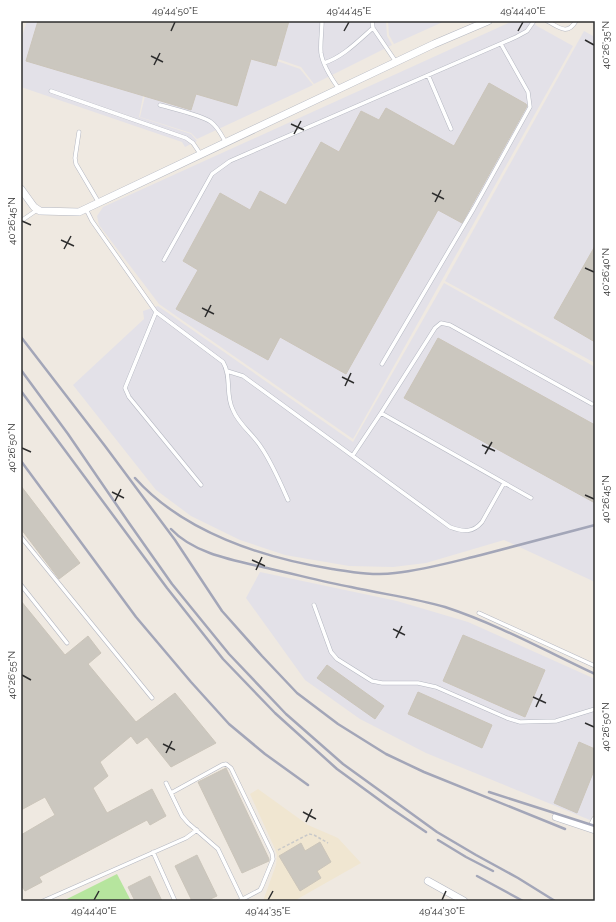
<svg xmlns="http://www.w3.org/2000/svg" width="616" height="922" font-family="Raleway,sans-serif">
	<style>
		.industrial { fill: #e3e1e8 }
		.education { fill: #f0e6d1 }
		.green { fill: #b6e59e }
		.building { fill: #cbc7bf; stroke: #cbc5ba }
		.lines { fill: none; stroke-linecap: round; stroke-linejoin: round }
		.service-casing { stroke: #b4b7c1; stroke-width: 4.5 }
		.minor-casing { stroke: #b4b7c1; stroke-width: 8 }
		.path { stroke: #c9c9c9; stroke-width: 1.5; stroke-dasharray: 3 2; stroke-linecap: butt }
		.service { stroke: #fff; stroke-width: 3.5 }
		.minor { stroke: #fff; stroke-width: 7 }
		.rail { stroke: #a3a6b8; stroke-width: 2.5 }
		.ticks { fill: none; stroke: #2e2e2e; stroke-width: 1.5 }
		.neatline { fill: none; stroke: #2e2e2e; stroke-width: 1.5 }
		.ticks-label { font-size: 10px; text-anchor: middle; fill: #2e2e2e }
	</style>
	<rect width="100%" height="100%" fill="#efe9e1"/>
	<path class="industrial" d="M27,21H135L165,32L143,96L139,117L191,134L197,141L185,147L182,142L21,87V39Z
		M289,21H386L387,36L392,45L314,84L301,67L278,59Z
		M388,21H445L394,44L389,35Z
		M513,21H532L537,26L573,46L353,439L159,304L99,225L97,216L103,207Z
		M584,31L595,37V363L445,281Z
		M166,33L276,66L277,61L300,69L313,85L197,139L191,133L140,117L145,96Z
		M444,283L595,367V582L504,540L426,563L393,567L349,566L285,555L240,540L191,516L156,490L73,385L144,319L143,311L158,306L353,442Z
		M260,572L397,601L468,622L595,679V812L590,820L426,753L360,719L305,680L246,598Z"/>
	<path class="education" d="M258,789L308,825L338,838L361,863L294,901H263L276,865L277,855L275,849L250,794Z"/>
	<path class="green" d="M117,874L131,901H63Z"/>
	<path class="building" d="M38,21H289L276,66L251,59L237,106L196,94L191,110L26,61Z
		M489,83L526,104L527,106L462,223L438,210L346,374L280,337L268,360L176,309L198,270L183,261L220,193L250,210L260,191L286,205L321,142L339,152L361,111L379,120L386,108L454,146Z
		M595,246V342L554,318Z
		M438,338L595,425V503L404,398Z
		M21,486L80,563L59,579L21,529Z
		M21,601L65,655L88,636L101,653L88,664L136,722L175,693L216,743L171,767L147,737L137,744L131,736L100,762L108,776L93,788L107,813L152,789L166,816L150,825L147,820L39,877L42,882L25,891L21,885V835L55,815L45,797L21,810Z
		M463,635L545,670L525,717L443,681Z
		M327,665L384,706L375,719L317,678Z
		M418,692L492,725L482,748L408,714Z
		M579,742L595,749V768L577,813L554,803Z
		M226,768L269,859V861L242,873L198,782Z
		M320,842L331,862L317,871L321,878L300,891L279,856L301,843L305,851Z
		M197,855L217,896L206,901H192L175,866Z
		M150,876L162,901H135L128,887Z"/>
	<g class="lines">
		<defs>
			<path id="service" d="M322,21C322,31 320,43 321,53C323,66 331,78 339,89
				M372,21L373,28L396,62
				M547,21C559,27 567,36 576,21
				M324,63C343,57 358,41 373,28
				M428,75L451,129
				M51,91L186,138L193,143L201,155
				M160,105C174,109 201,115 211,122C218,127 222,136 226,143
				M79,132L75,158L76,164L99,203
				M86,209L92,221L156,312L223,362C232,377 225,395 233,410C239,425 253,434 261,447C272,463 280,482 288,500
				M21,221L37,210
				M164,260L212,174L230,161L516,37L527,31L534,21
				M156,312L125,388L129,397L201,485
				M382,364L474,208L530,107L528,92L501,44
				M227,371L243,376L450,527C463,532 473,533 482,522L504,483
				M353,455L381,413
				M531,498L381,413L435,328L441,323L450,325L592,404
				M21,537L152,698
				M21,585L67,643
				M314,605L331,652L337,659L372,681L382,683H418L436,687L507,718L520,722L556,721L595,709
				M479,613L595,666
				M166,783L182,816L188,823L218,849L242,899
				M171,793L222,765L226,764L231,768L272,853L273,859L262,886L260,890L239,901
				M153,852L175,901
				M43,901L186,838L197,830"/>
			<path id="minor" d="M21,189L34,207L40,211L79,212L434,44L488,21
				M556,817L595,830
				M591,828L595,820
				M428,881L464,901"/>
		</defs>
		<use href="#service" class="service-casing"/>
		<use href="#minor" class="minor-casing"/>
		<path class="path" d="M278,850L309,834L314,835L328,843"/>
		<use href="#service" class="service"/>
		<use href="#minor" class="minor"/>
		<path class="rail" d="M21,337L105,446L175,540L222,611L262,656L297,693L338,724L386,754L424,772L565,829
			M21,370L68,434L129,523L172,584L229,654L286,714L343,764L437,832L476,855L518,878L555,901
			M21,391L167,588L223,659L275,713L337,769L389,807L426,832
			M21,461L136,617L191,682L229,724L265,754L308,785
			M135,478C183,532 263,558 332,569C352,572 375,576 395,573C424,570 452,562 481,555C519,545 557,535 595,525
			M171,529C195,555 238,561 271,569C298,575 324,582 351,587C382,594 414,598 445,607C497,624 546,651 595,674
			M489,792L595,826
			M438,840L466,857L493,871
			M477,876L523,901"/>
	</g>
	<path class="ticks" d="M171,31L175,22M344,31L349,22M518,31L523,22M585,40L594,45M151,56L163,62M154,65L160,53M291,124L304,130M294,134L301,121M432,193L444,199M435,202L441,190M22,221L31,225M61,240L74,246M64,249L71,236M585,268L594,272M202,308L214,314M205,317L211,305M342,377L354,383M345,386L351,373M482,445L495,451M22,448L31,452M485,454L492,442M112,492L124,498M585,495L594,499M115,501L121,489M252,560L265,566M256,570L262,557M393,629L405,635M396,638L402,626M22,675L31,680M533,697L546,703M536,707L542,694M585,723L594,727M163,744L175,750M166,753L172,741M303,812L316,819M306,822L312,809M94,900L99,891M268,900L273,891M442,900L446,891"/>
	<rect width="616" height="922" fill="none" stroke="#ffffff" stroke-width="44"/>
	<rect x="22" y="22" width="572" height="878" class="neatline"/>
	<g class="ticks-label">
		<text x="175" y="14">49°44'50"E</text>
		<text x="349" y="14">49°44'45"E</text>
		<text x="523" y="14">49°44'40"E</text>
		<text transform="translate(605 45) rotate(-90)" y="4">40°26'35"N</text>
		<text transform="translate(11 221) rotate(-90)" y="4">40°26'45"N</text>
		<text transform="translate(605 272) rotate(-90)" y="4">40°26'40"N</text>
		<text transform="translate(11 448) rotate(-90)" y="4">40°26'50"N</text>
		<text transform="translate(605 499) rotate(-90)" y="4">40°26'45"N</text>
		<text transform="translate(11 675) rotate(-90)" y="4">40°26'55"N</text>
		<text transform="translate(605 727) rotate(-90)" y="4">40°26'50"N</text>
		<text x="94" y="914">49°44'40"E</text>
		<text x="268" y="914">49°44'35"E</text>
		<text x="442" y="914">49°44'30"E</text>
	</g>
</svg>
